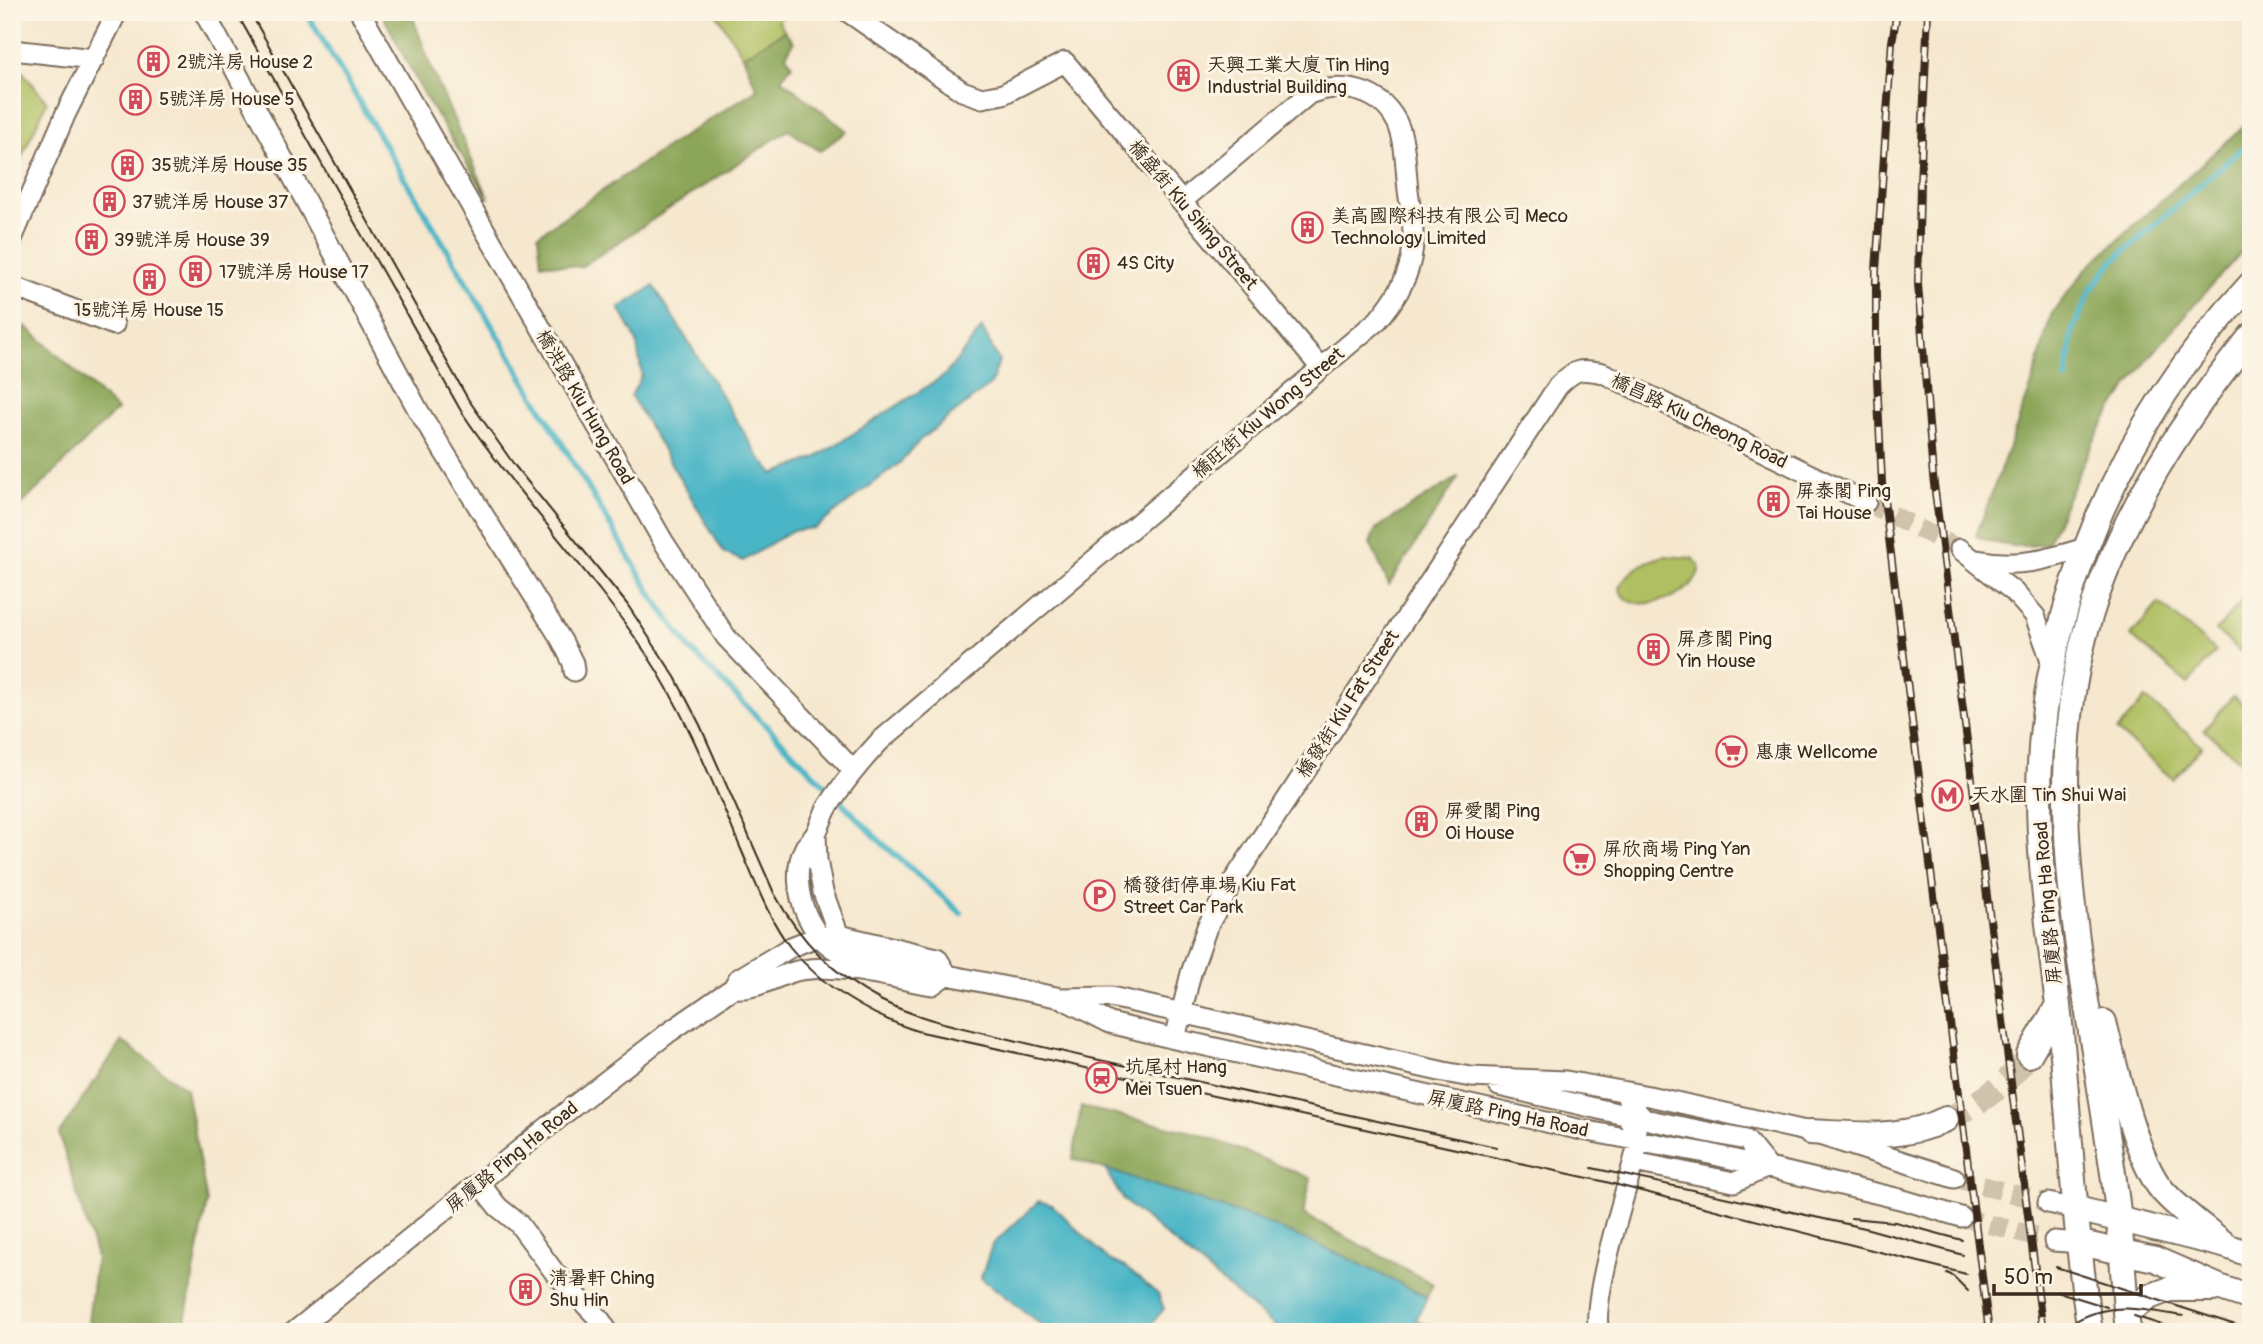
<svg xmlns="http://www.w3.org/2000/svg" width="2263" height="1344" font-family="Pangolin,'LXGW WenKai TC',sans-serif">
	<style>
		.green { fill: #afbf62; stroke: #757440; stroke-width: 2 }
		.forest { fill: #8ba658; stroke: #63683b; stroke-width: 2 }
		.water { fill: #49b5c6; stroke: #427072; stroke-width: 2 }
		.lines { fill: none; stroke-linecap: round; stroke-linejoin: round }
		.stream { stroke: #49b5c6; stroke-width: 6 }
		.minor-tunnel { stroke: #d1c2ac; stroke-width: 19; stroke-dasharray: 19 10; stroke-linecap: butt }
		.major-tunnel { stroke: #d1c2ac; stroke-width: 24; stroke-dasharray: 24 12; stroke-linecap: butt }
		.minor-casing { stroke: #7c6c5c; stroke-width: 23 }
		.major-casing { stroke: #7c6c5c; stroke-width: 28 }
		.minor { stroke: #fff; stroke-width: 19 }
		.major { stroke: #fff; stroke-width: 24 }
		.tram { stroke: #3b2a1e; stroke-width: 2 }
		.rail-casing { stroke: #3b2a1e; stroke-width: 8 }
		.rail { stroke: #fcf5e5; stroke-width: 5; stroke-dasharray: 16; stroke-linecap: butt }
		.labels { text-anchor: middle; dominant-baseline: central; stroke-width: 6; stroke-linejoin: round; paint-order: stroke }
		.poi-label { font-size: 19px; fill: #3b2a1e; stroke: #fcf5e5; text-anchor: start }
		.street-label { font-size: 19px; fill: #3b2a1e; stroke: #fcf5e5 }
	</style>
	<rect width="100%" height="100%" fill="#fcf5e5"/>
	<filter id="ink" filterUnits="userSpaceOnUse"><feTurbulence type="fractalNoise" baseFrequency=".0143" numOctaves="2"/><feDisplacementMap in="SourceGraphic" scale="14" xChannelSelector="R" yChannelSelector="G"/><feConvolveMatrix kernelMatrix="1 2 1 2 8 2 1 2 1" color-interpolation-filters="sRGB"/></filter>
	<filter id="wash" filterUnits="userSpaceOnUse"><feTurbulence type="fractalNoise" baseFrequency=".00686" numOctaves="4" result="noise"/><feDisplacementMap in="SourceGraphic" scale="28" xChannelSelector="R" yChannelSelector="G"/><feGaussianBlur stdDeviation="1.57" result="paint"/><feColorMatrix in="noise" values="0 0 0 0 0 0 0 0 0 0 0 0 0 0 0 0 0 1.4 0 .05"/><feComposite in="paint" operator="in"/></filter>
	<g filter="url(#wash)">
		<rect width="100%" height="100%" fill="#f6e8cf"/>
		<path class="green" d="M790,12L778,20L785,31L743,56L716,13Z
			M12,70L22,71L47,102L12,178Z
			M1664,556L1692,558L1699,565C1704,595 1625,621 1620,588C1627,570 1646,561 1664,556Z
			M2245,597L2251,603V660L2216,631Z
			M2159,603L2216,651L2188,684L2131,636Z
			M2233,696L2251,711V769L2204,730Z
			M2145,698L2202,746L2173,779L2117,731Z"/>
		<path class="forest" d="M381,12H411L432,70L489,199L424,95Z
			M785,31L794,42L786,55L792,65L781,79L847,131L820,151L788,130L581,267L541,263L538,235L656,154L757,89L743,56Z
			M2251,119V241C2200,300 2132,369 2096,437C2078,472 2063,509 2047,544C2018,548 2003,547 1976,536L2032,384L2051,315L2086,269Z
			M26,326L117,410L12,514V345Z
			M1459,476L1389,585L1370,543L1376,529Z
			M122,1041L186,1089L207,1202L183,1332H108L88,1322L96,1257L59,1134Z
			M1081,1107L1197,1133L1311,1178L1303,1214L1433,1284L1427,1297L1256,1219L1073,1159Z"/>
		<path class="water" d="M654,286L759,457L774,474L815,458L945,375L982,328L999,361L991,384L920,440L901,462L815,528L791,531L743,561L724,553L631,396L642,375L636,339L619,308Z
			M1105,1169L1256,1219L1339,1254L1427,1297L1416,1320L1445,1332H1282L1123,1200Z
			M1039,1201L1052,1205L1109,1260L1125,1267L1158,1294L1164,1309L1144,1332H1051L981,1278L992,1245Z"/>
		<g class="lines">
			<path class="stream" d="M306,12L653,597L690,649L882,843L961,913
				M2066,379L2073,329L2091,290L2112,262L2251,141"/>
		</g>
	</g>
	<g filter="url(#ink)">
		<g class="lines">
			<path class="minor-tunnel" d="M1866,502L1960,549
				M1954,1178L2048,1203
				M1961,1217L2054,1241"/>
			<path class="major-tunnel" d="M1946,1119C1979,1105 2008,1084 2029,1055"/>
			<defs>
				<path id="minor" d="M204,12L418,410L562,641L573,663L574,671
					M360,12L663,541L726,637L853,770
					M848,12L962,91L982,98L1003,94L1065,62L1321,368
					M12,50L94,59
					M1181,202L1309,94C1347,79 1392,93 1402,137C1406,154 1406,173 1408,190C1411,213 1416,237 1411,259C1406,283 1393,302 1378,320L880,741C861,761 844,782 829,805C823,814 821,825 815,835C812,839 808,843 805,847C794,867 798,897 807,916C816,934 826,947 844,954L1061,998L1111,997L1444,1072L1471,1077L1566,1081L1649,1096L1810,1132L1954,1178
					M12,239L66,113L117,12
					M12,286L114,325
					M1960,549L2014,592L2035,616L2052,663
					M1977,560C2017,568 2046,560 2085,548
					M816,834L817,860L823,892L842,944
					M733,988C757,991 778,974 801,970C844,963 890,978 932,985L947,974
					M1065,1000L1110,1023L1175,1039L1582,1130L1706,1153L1900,1199L1961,1217
					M1175,1039L1191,973L1207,927L1232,883L1558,386C1575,369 1580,368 1603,373L1866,502
					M1499,1086L1625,1115L1636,1130
					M1625,1092L1629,1103L1644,1119L1746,1140L1768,1167L1734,1182L1634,1162
					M479,1183L498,1207L518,1223L555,1273L601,1321L608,1332
					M2048,1203L2077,1209
					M2054,1241L2080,1243
					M294,1332L575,1105L668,1033L733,988L738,979L791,947L819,936L839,935L937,958L947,974
					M1599,1332C1590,1301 1627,1189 1636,1152"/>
				<path id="major" d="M2104,1022C2114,1063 2136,1160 2162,1190C2180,1211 2206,1228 2227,1246
					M2029,1055L2058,1005
					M1810,1132C1856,1134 1902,1141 1946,1119
					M2077,1209L2227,1246L2251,1255
					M2080,1243L2155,1259L2224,1289L2251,1298
					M2126,1313L2149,1297L2170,1289H2213
					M2090,1332C2075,1233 2070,1133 2061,1033C2053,954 2039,876 2039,796C2040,606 2122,422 2251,284
					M2128,1332C2124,1295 2123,1258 2119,1221C2115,1181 2108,1141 2102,1101C2078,946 2044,789 2085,634C2114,525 2180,423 2251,336"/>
			</defs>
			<use href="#minor" class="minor-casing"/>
			<use href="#major" class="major-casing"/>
			<use href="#minor" class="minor"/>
			<use href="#major" class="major"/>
			<path class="tram" d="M236,12L461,411C517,495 588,568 645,652C685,712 712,781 740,847C755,881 768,918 790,947C822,987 869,1015 917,1031L1602,1181L1966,1274
				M250,12L468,399L515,466L627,604L675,677L700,725L774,893C799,939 833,975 880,1000C912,1016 946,1024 980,1032C1022,1042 1063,1052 1104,1061C1235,1090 1366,1118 1496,1147
				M1592,1168L1865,1228L1963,1255
				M1851,1218L1895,1222L1962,1240
				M2056,1267L2251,1330
				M1947,1273L1953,1276L1968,1291
				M2059,1292L2107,1307
				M2134,1316L2184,1332
				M2063,1329C2105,1299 2136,1309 2183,1316
				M2106,1332L2128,1328L2157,1332"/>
			<defs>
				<path id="rail" d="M1897,12L1892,42L1876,270V357L1882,483L1989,1332
					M1928,12L1920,183L1918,284L1933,476L2043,1332"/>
			</defs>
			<use href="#rail" class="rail-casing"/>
			<use href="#rail" class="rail"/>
		</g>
	</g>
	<defs>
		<symbol id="building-ring" viewBox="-11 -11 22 22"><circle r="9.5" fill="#fcf5e5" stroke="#d1495b" stroke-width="1.5"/><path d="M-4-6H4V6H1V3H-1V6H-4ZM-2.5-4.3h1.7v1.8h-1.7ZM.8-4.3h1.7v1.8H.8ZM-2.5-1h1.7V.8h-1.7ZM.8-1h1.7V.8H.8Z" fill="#d1495b"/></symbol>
		<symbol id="supermarket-ring" viewBox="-11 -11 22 22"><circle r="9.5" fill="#fcf5e5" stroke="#d1495b" stroke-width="1.5"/><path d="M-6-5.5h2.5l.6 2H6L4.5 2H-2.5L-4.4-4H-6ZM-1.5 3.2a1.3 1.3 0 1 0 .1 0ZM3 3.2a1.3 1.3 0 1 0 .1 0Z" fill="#d1495b"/></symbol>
		<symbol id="metro-ring" viewBox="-11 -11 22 22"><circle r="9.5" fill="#fcf5e5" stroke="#d1495b" stroke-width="1.5"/><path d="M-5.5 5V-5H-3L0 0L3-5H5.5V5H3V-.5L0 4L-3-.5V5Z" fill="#d1495b"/></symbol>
		<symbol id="parking-ring" viewBox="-11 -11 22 22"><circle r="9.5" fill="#fcf5e5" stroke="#d1495b" stroke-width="1.5"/><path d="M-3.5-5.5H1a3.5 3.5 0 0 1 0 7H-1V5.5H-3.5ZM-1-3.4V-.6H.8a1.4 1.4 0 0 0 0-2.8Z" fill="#d1495b"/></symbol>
		<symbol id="station-ring" viewBox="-11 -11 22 22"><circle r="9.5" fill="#fcf5e5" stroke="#d1495b" stroke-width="1.5"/><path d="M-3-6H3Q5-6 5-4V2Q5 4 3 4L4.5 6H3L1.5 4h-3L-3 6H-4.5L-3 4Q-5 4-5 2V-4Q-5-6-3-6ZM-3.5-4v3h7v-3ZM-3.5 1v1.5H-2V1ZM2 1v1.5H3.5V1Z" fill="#d1495b"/></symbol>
	</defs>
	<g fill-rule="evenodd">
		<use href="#building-ring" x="136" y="44" width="35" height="35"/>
		<use href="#building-ring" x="1166" y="58" width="35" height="35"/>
		<use href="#building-ring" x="118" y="82" width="35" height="35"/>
		<use href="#building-ring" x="110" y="148" width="35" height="35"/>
		<use href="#building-ring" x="92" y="184" width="35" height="35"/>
		<use href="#building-ring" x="1290" y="210" width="35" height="35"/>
		<use href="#building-ring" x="74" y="222" width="35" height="35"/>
		<use href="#building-ring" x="1076" y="246" width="35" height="35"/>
		<use href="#building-ring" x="178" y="254" width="35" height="35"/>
		<use href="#building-ring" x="132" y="262" width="35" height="35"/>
		<use href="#building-ring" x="1756" y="484" width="35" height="35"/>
		<use href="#building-ring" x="1636" y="632" width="35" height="35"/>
		<use href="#supermarket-ring" x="1714" y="734" width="35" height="35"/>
		<use href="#metro-ring" x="1930" y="778" width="35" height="35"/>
		<use href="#building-ring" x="1404" y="804" width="35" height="35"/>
		<use href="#supermarket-ring" x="1562" y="842" width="35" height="35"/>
		<use href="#parking-ring" x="1082" y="878" width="35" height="35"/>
		<use href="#station-ring" x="1084" y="1060" width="35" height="35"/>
		<use href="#building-ring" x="508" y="1272" width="35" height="35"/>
	</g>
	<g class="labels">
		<g class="poi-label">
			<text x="177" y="62">2號洋房 House 2</text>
			<text x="1207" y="65">天興工業大廈 Tin Hing<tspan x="1207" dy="22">Industrial Building</tspan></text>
			<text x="159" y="99">5號洋房 House 5</text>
			<text x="151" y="165">35號洋房 House 35</text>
			<text x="132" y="202">37號洋房 House 37</text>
			<text x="1331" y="216">美高國際科技有限公司 Meco<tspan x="1331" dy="22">Technology Limited</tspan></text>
			<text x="114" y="240">39號洋房 House 39</text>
			<text x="1117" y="263">4S City</text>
			<text x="219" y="272">17號洋房 House 17</text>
			<text x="149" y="310" text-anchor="middle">15號洋房 House 15</text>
			<text x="1796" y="491">屏泰閣 Ping<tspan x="1796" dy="22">Tai House</tspan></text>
			<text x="1677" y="639">屏彥閣 Ping<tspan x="1677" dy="22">Yin House</tspan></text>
			<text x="1755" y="752">惠康 Wellcome</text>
			<text x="1971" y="795">天水圍 Tin Shui Wai</text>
			<text x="1445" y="811">屏愛閣 Ping<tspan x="1445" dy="22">Oi House</tspan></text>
			<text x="1603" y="849">屏欣商場 Ping Yan<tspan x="1603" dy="22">Shopping Centre</tspan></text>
			<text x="1123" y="885">橋發街停車場 Kiu Fat<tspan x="1123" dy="22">Street Car Park</tspan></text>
			<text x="1125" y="1067">坑尾村 Hang<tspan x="1125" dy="22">Mei Tsuen</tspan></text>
			<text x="549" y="1278">清暑軒 Ching<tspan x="549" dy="22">Shu Hin</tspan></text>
		</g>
		<g class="street-label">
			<text transform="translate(1193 215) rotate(50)">橋盛街 Kiu Shing Street</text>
			<text transform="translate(585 407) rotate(60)">橋洪路 Kiu Hung Road</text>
			<text transform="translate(1268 413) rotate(-40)">橋旺街 Kiu Wong Street</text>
			<text transform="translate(1699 421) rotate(26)">橋昌路 Kiu Cheong Road</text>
			<text transform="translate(1348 704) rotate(-57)">橋發街 Kiu Fat Street</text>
			<text transform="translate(2048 903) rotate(-95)">屏廈路 Ping Ha Road</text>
			<text transform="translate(1508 1114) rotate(12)">屏廈路 Ping Ha Road</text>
			<text transform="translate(512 1157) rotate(-39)">屏廈路 Ping Ha Road</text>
		</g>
	</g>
	<rect width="2263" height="1344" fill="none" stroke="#fcf5e5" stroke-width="42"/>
	<path d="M1994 1284v10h147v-10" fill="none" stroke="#3b2a1e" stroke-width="3.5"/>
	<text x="2004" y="1284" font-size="21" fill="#3b2a1e" stroke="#fcf5e5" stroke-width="5" paint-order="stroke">50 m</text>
</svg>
